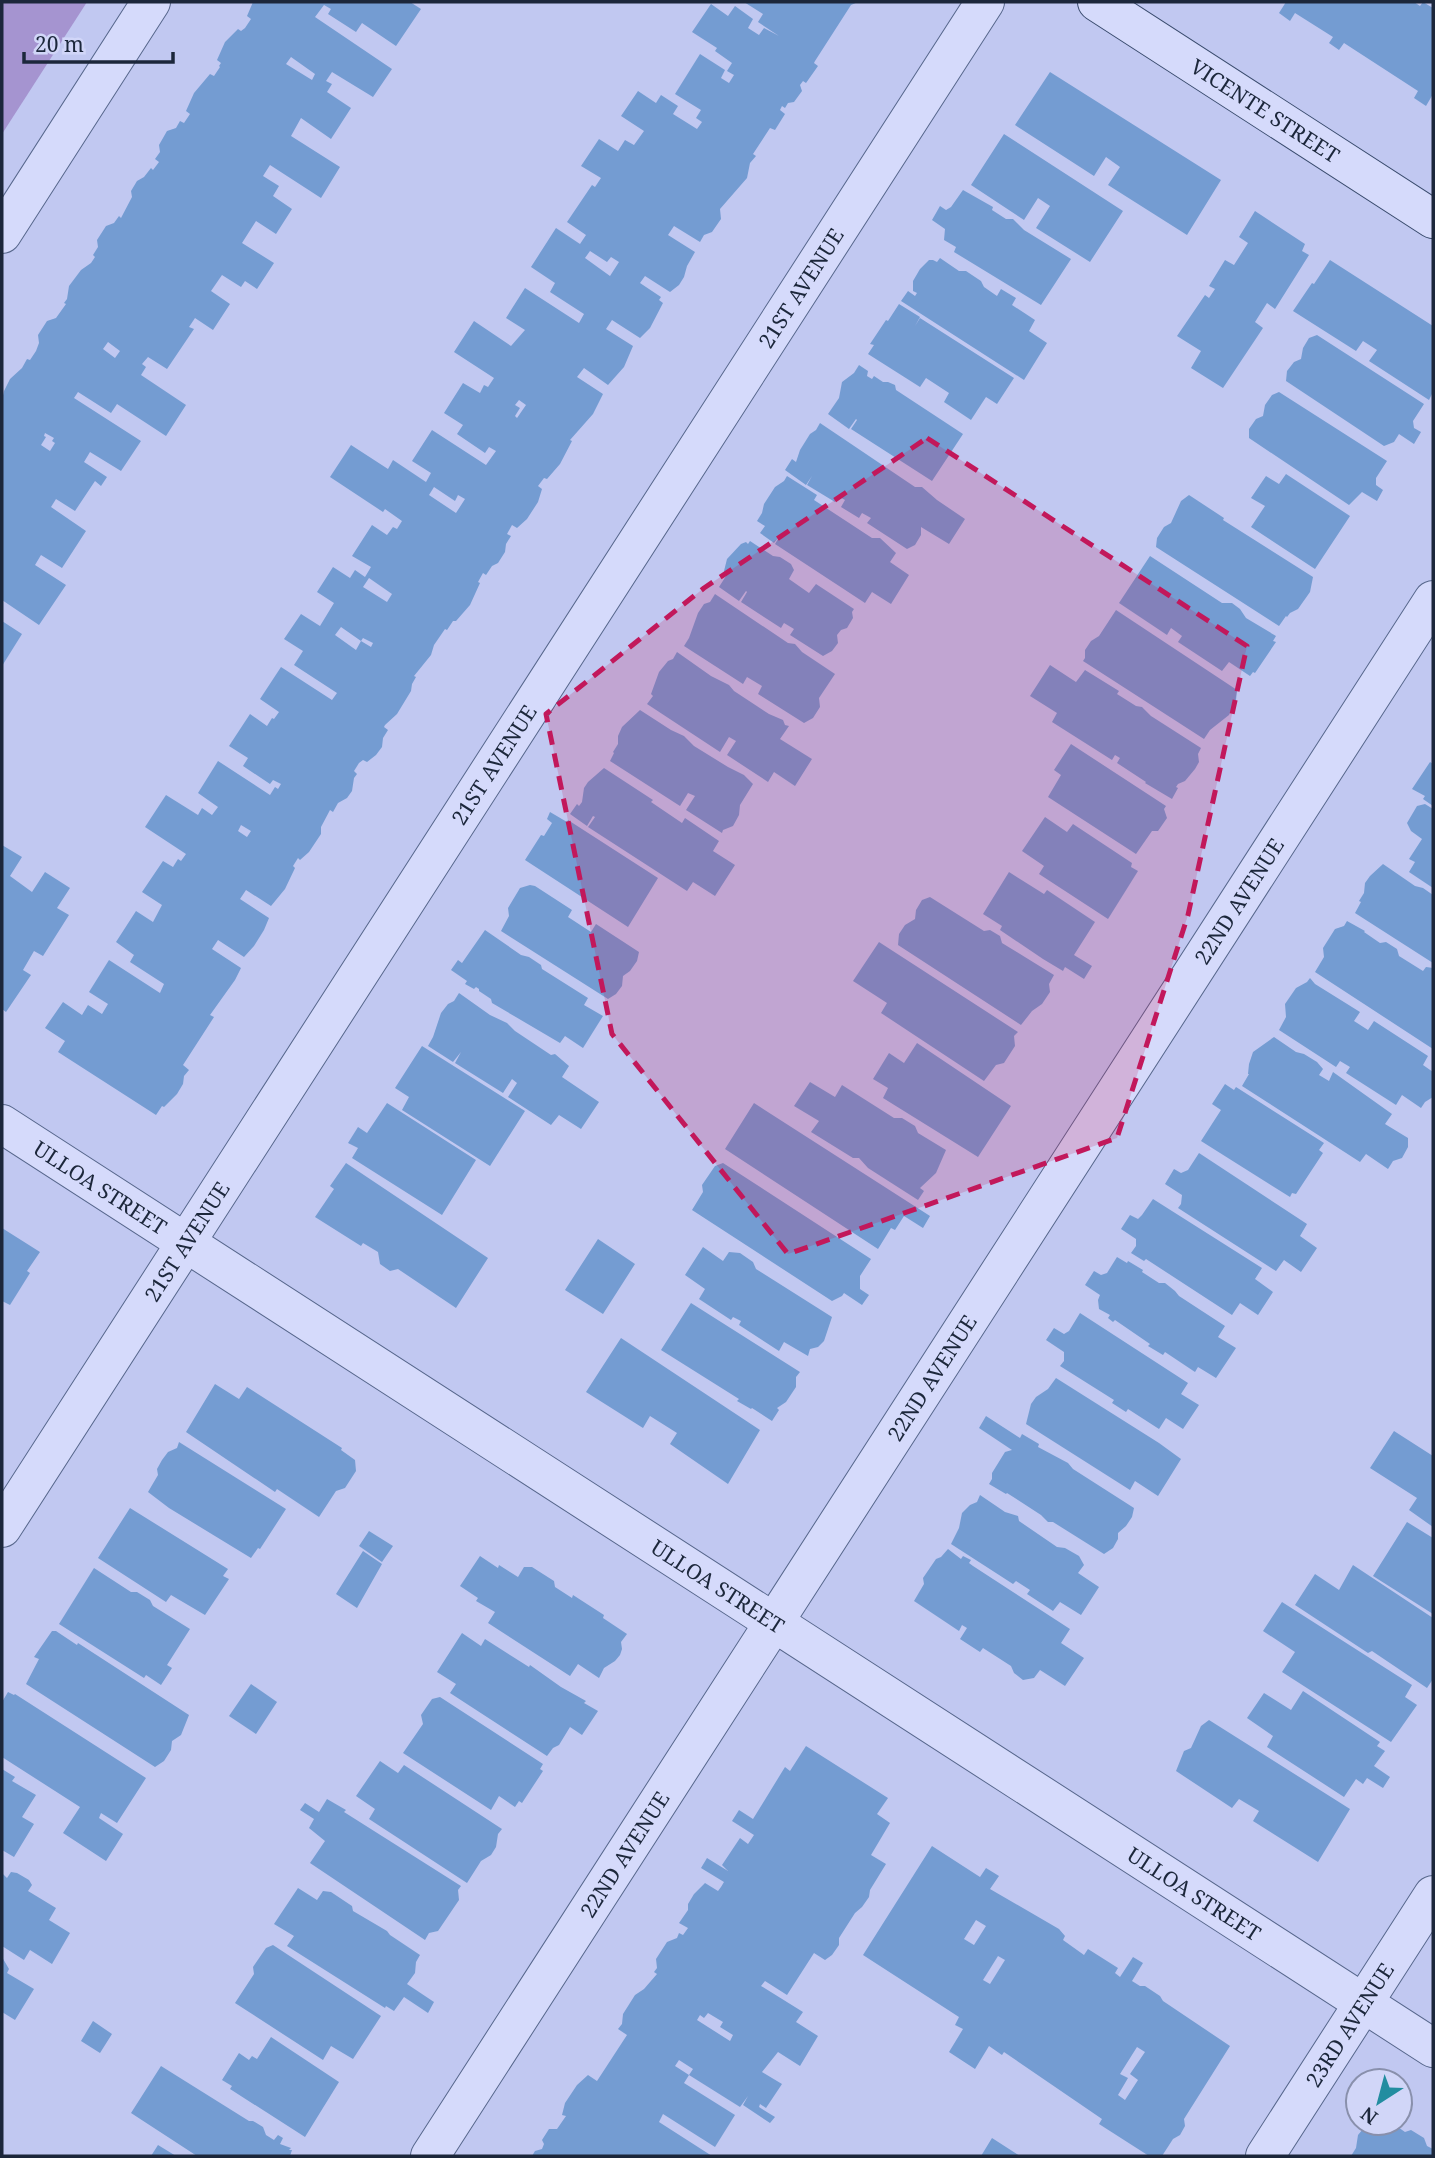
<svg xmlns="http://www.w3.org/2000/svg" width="1435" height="2158" font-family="'Noto Serif',serif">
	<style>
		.green { fill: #a594d0 }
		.building { fill: #749cd2; fill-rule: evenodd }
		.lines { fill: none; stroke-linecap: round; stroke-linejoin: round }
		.street-casing { stroke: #57678c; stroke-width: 40 }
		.secondary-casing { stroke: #3a4c6e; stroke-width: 40 }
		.street { stroke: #d5dafb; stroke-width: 38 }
		.secondary { stroke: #d5dafb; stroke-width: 38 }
		.marked { fill: #c2185b; fill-opacity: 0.2; stroke: #c2185b; stroke-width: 5; stroke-dasharray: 14 9; stroke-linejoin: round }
		.labels { text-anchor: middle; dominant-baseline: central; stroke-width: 5; stroke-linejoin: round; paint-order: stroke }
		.street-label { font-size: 21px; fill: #1c273b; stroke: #d1d6f8 }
	</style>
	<rect width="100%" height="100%" fill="#c1c8f1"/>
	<path class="green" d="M2,2H87L2,134Z"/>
	<path class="building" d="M253,2H410L421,9L396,46L362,23L356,32L328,14L331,9L324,5L315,17L392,69L373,97L332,72L326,81L332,84L327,92L351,108L331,139L301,118L291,136L340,167L321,198L270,165L263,176L279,186L273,196L292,209L276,234L256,221L242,243L274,263L257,289L245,281L241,287L222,275L211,291L230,304L213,330L195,318L189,327L194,329L167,369L148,357L142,364L146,367L141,375L186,405L166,436L117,404L111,413L78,392L74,398L141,441L121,471L90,452L84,462L107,477L101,486L95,481L75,511L56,499L51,507L86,531L62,568L41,555L35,565L66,585L39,625L2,600V400L4,391L10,379L22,368L27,359L30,360L36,351L39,343L38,335L47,321L56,318L66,304L64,303L67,299L69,286L81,270L91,263L95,257L93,255L98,247L97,240L106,226L114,223L119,216L121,218L132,197L131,191L137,181L144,177L151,168L153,170L159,162L155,159L160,152L159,145L167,131L176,128L180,121L184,123L190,114L186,111L194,93L210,74L214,76L220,67L219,66L221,63L217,60L225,42L238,29L241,31L245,28L251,19L247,16ZM291,57L315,74L312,80L286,64ZM108,342L120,351L115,358L103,349ZM45,433L54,438L52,441L55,443L50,451L41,445L46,437L44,436Z
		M744,2H858L851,5L815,61L814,63L818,66L806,83L803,81L800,85L802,91L794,102L788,103L785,108L782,106L780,110L785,114L775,130L770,128L753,154L756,156L750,163L747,178L720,209L721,219L712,232L704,235L700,242L674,226L668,235L695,252L687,266L684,277L679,285L670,292L645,276L640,283L661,297L659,300L663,303L650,328L640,338L612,320L606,329L633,346L624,367L608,385L584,368L577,377L603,394L593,414L570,440L572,441L560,464L547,479L544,478L538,486L542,489L538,502L527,519L517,528L512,525L507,534L511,536L506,544L505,552L498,563L492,566L486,575L483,573L478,582L480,583L470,605L456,621H453L447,630L445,629L434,645L431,655L414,676L416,677L412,684L411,691L397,714L385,725L384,727L388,730L383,738L382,747L376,755L367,762L363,760L359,763L354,771L357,774L354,778L352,791L347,798L338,803L333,812L330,810L321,827V834L309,852L300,860L298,858L293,866L295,868L285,889L271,906L246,890L240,899L269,918L264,930L254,946L244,957L218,940L212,949L241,968L235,980L210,1015L214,1017L183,1065L189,1070L184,1076L183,1084L177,1094L164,1107L162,1106L156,1115L58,1052L65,1041L45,1028L63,1002L82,1015L88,1005L102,1014L108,1004L89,992L109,960L160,993L164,984L130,962L134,955L116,942L136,911L153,922L162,905L142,892L163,861L173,867L178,859L181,861L186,854L145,827L166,795L198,815L202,808L212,815L218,807L198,793L218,761L270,795L275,787L278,789L281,784L273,780L270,784L243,766L248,758L229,746L250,714L267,726L272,718L274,719L279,712L260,699L281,667L332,700L337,693L294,665L303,651L284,639L301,614L320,626L334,603L317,592L333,567L350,578L355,570L365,577L371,567L352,556L372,525L387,535L393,527L397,529L402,521L385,509L383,512L330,477L351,445L388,469L393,460L426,482L431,473L412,461L432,430L486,465L496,451L489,447L485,453L457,434L463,425L444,413L463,383L480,393L484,385L488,387L494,378L454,352L474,321L511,346L525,330L506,318L525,288L579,323L584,314L550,292L555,283L531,267L556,228L580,244L586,235L567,222L592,185L595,187L601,178L581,166L599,139L618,151L625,140L634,145L644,131L621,116L638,91L656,103L661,95L678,106L673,114L697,129L702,122L696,118L701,110L675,94L700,54L725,70L721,78L729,83L734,75L727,71L732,63L715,51L717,48L692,32L711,4L728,16L735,6L753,19L748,28L759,35L764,28L779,36L758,22L763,14ZM590,251L607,262L611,257L619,262L610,276L585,258ZM519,400L526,405L517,418L515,416L520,408L515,405ZM434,487L455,501L458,495L465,499L456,513L429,495ZM369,578L392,594L387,602L363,587ZM341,627L361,641L363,638L373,643L371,647L361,641L356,650L335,635ZM241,825L251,831L247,837L238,831Z
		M1286,2H1414L1420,6L1423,2L1433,8V94L1426,106L1414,98L1418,91L1344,43L1339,50L1329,43L1333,37L1295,13L1290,21L1279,13Z
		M1050,72L1221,180L1187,235L1108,185L1120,167L1106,157L1094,176L1015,125Z
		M1004,134L1123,211L1090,262L1036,228L1050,206L1038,198L1024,220L971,185Z
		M963,190L993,207L992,210L1006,219H1013L1024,230L1071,259L1041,305L954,252L956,247L944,240L945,229L932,220L940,206L946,210L951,207Z
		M1255,211L1305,244L1302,251L1309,255L1275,309L1267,303L1255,322L1263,328L1223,388L1191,368L1201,351L1177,336L1205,295L1209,298L1215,289L1209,286L1225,260L1234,265L1248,243L1239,237Z
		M940,258L959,271H966L981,281L984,287L997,296L1001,289L1016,298L1012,305L1035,320L1029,331L1047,343L1024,380L901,301L908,291L915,296L917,293L913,291V281L920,269L929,260H933L937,262Z
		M1330,260L1433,326V392L1429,400L1369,361L1377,350L1363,341L1356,351L1293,311L1312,283L1314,284Z
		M899,304L920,317L915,326L920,318L1014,378L997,404L986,397L971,420L944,402L949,393L926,378L920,387L868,354L874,345L870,344L886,320L888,321Z
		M1317,335L1424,404L1413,421L1414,428L1421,432L1414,444L1399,434L1394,442L1384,446L1286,381L1287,371L1294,362L1301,359L1303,348L1309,338Z
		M859,365L868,371L867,376L872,379L874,376L883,382H888L895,385L896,390L963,434L932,481L851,429L857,420L856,419L849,429L828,414L839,398L842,382L854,373Z
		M1279,392L1387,461L1376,478V485L1383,490L1377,501L1362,492L1349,505L1249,438V429L1256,419L1263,416L1265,405L1272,395Z
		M820,423L915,487H922L937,500L965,519L949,544L921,527V535L915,545L907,549L867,523L871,518L862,513L859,518L841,507L845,500L838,496L835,502L807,485L812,476L806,485L785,470L792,459L796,462L800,450L810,434L816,430Z
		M1286,474L1350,516L1315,569L1251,527L1265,506L1251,498L1266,476L1279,484Z
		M787,476L817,495L814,500L872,538H880L896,553L890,562L909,575L891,604L872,592L865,603L775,544L781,534L774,543L760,533L765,526L757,521L762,513L764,504L775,487L784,481Z
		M1189,495L1224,518L1223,520L1313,577L1310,592L1298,609L1290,613L1287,617L1286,616L1279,626L1156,547L1157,538L1164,527L1171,523L1181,501Z
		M750,541L773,556L780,557L791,564L794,570L789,579L809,593L816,584L854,609L852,612L853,618L847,628L841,630L837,635L838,643L832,651L823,656L790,635L794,629L784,623L781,628L741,602L747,592L746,591L739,601L719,587L726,576L724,571L727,559L741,544L746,542L748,544Z
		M1150,556L1222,603H1232L1240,609L1246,618L1276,636L1273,641L1276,642L1255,673L1253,672L1250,676L1229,662L1222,671L1178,642L1182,636L1171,628L1167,635L1119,603Z
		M715,594L788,643L795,644L802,652L835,674L819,698L820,707L813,718L804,723L758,694L762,686L747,677L743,684L684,646L689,638L698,613L704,604L710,602Z
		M1116,610L1237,690L1236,700L1229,715L1210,730L1204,739L1083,661L1085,658V650L1091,641L1099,636Z
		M2,621L22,634L2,666Z
		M677,652L711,676L729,685L734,691L769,714L783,720L785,725L789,726L780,739L812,759L795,786L774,772L768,782L727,755L736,741L729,737L720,752L647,704L653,696L651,694L659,672L668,661L673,659Z
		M1050,665L1076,682L1085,670L1119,691L1117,694L1136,706L1142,707L1151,716L1201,748L1198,754L1199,762L1195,769L1185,781L1178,784L1176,787L1178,788L1172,799L1145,783L1146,782L1117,763L1120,758L1115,755L1112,760L1052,722L1057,713L1030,696Z
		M640,710L671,730L684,736L694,746L728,767L744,775L753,784L740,805L739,815L733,826L723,830L722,833L686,810L695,796L688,793L680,806L610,761L614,753L613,752L618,744V736L622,727Z
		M1071,744L1166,806L1164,809L1167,818L1158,831H1152L1136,854L1048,797L1061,775L1054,770Z
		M1430,762L1433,764V806L1423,799L1425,796L1412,789Z
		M604,768L653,800L651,802L682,823L685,818L719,841L713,851L735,865L715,896L693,882L687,891L588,827L595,817L593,816L587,826L570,814L577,804L579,806L582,802L584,788L588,782Z
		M1425,804L1433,809V888L1409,872L1415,862L1409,859L1422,839L1411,831L1407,823L1417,806Z
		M550,812L567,822L568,820L658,878L628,927L525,860L541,835L544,836L552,823L547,819Z
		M1045,817L1067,832L1073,824L1132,863L1131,867L1138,871L1108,919L1039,874L1044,866L1022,851Z
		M2,845L22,857L10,876L32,892L45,872L70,888L57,908L69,915L43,956L34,951L23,970L31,975L6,1012L2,1009Z
		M1383,864L1415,886L1423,888L1433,895V963L1355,913L1361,902L1359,901L1364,893L1365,883L1370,876Z
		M1009,872L1044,894L1047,890L1095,922L1074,955L1092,966L1084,979L1065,967L1063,971L1043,959L1000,930L1002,926L983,914Z
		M530,885L535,886L572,910L568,917L591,932L596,924L639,952L637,961L630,971L623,976L622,986L616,994L608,999L501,931L509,916L508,908L520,888Z
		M930,897L984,931L990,930L1000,936L1002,943L1054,975L1049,984L1050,992L1042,1004L1032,1011L1021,1025L898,945L899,934L905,925L915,919L916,910L922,900Z
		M1347,921L1365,931L1364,932L1380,943L1386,942L1397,949L1399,956L1423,971L1426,967L1433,968V1049L1315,972L1324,957L1323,948L1335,929L1344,926Z
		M485,930L521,955L529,957L541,965L542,969L588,998L584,1005L603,1016L583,1048L565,1036L560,1043L492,1003L491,999L479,991V989L476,987L474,989L465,984L467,981L451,970L458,960L462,963Z
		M879,942L1018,1032L1014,1036L1015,1046L1004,1063L996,1065L984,1081L881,1013L887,1003L853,981Z
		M1310,978L1315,984L1360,1012L1354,1021L1368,1030L1374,1021L1428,1056L1423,1065L1433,1072V1097L1425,1102L1421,1108L1402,1095L1396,1105L1346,1073L1350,1067L1340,1061L1336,1067L1279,1030L1286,1017L1285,1004L1296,988L1307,982Z
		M459,993L490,1015L507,1023L515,1031L551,1055L555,1054L569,1066L562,1077L599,1102L581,1129L559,1115L551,1125L508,1097L517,1083L512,1079L503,1093L455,1063L461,1052L453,1062L428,1046L433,1037L441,1013L448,1004L454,1001Z
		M1274,1037L1296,1052L1304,1054L1317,1062L1323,1069L1319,1075L1329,1081L1333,1072L1392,1114L1385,1124L1408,1138V1147L1402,1158L1393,1161L1388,1169L1366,1154L1360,1162L1242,1086L1249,1074H1248L1249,1064L1253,1052Z
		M917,1043L1011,1106L978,1157L883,1098L888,1088L873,1079L889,1053L904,1063Z
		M422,1046L525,1111L490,1166L402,1110L409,1097L395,1088Z
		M810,1082L835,1097L842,1085L894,1118H902L915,1126L918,1133L946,1150L936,1173L920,1188L924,1191L918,1200L868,1168L859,1158H853L811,1132L819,1121L794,1106Z
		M1225,1084L1234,1090L1236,1087L1324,1143L1319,1150L1323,1153L1296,1194L1292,1193L1290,1197L1201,1141L1221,1110L1212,1104Z
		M387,1103L476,1160L442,1215L352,1158L358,1148L348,1143L358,1127L367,1133Z
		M754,1103L930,1216L923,1228L904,1216L895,1230L891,1228L878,1249L725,1149Z
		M1199,1153L1307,1224L1300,1236L1317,1248L1301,1272L1284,1260L1276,1271L1178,1208L1181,1204L1182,1195L1165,1184L1174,1169L1181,1173L1188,1170Z
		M346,1163L488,1258L456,1308L398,1269L390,1271L380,1264L378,1252L363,1243L361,1246L315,1217L334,1189L330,1186Z
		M723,1163L871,1259L860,1276V1289L869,1295L862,1305L844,1293L842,1296L832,1301L692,1210L703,1192L702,1185L715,1166Z
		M1153,1199L1262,1268L1255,1279L1273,1292L1258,1315L1240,1303L1232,1315L1146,1259L1144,1261L1131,1253L1136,1246V1239L1121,1229L1130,1215L1138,1219L1142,1215Z
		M2,1228L40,1252L27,1271L30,1273L10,1305L2,1301Z
		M598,1239L635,1264L603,1314L565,1290Z
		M703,1247L723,1261L729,1252L740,1253L753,1262L756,1269L832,1317L824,1341L818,1347L810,1349L808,1356L784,1342L779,1351L739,1325L741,1321L733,1317L731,1320L699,1299L705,1289L685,1275Z
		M1117,1257L1127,1263L1128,1261L1143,1270L1142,1272L1159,1283H1165L1175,1291L1179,1296L1225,1326L1218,1337L1236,1348L1216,1378L1198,1367L1195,1372L1165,1352L1163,1355L1148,1346L1150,1344L1115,1320L1113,1322L1108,1318L1110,1315L1099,1309L1098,1300L1100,1295L1085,1285L1094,1271L1101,1275L1107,1273Z
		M691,1303L800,1372L796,1377V1387L786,1402L777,1408L779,1410L772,1421L752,1408L751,1409L737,1401L739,1399L661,1350Z
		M1080,1313L1188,1383L1181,1394L1199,1405L1183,1429L1166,1418L1159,1429L1128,1409L1126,1412L1112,1403L1114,1400L1060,1366L1064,1361V1352L1046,1340L1054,1328L1064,1334L1069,1331Z
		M621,1338L760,1430L728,1484L670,1444L677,1433L650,1416L643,1428L586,1392Z
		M1056,1378L1159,1443L1181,1459L1158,1496L1135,1481L1130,1490L1026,1424L1031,1404L1036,1397L1048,1389Z
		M215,1384L239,1399L247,1387L342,1448L341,1450L355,1460L356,1471L345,1488L336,1491L319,1517L277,1489L275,1492L186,1432Z
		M986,1416L1020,1438L1022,1434L1039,1444L1038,1447L1068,1463L1073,1469L1134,1508L1132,1517L1126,1526L1118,1533V1539L1113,1548L1104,1554L1053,1522H1048L1041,1515L1007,1493L1006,1494L989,1484L992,1479V1473L1005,1452L1012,1450L979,1428Z
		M1394,1431L1433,1456V1527L1409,1510L1417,1498L1370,1468Z
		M179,1442L286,1509L260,1549L258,1548L251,1558L169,1508L148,1492L158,1475L157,1469L162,1460L168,1452L177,1448Z
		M980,1495L1005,1512L1018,1516L1019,1521L1057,1547L1065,1548L1079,1556L1084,1565L1078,1573L1099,1587L1081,1615L1060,1602L1053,1611L1027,1594L1030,1590L1016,1581L1013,1584L951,1544L959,1528L962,1513L970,1505L977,1502Z
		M130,1508L228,1569L223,1576L229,1579L205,1615L171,1595L166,1602L98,1558Z
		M1407,1522L1433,1538V1614L1373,1576Z
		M369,1531L393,1546L382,1562L359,1546Z
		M948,1549L961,1559L963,1556L971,1560L969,1563L973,1566L1070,1629L1061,1643L1084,1658L1065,1686L1040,1670L1034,1678L1023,1680L1014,1673L1011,1666L983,1648L980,1652L960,1639L967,1628L962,1625L959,1631L914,1601L924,1584L923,1578L936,1559L941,1557Z
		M363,1551L382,1564L357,1608L336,1594Z
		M480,1556L498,1568L499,1565L518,1577L524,1567H532L554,1581L555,1587L572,1598L573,1595L604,1615L603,1618L627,1634L621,1642L622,1649L620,1655L615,1661L604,1668L599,1678L578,1664L570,1676L488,1623L495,1612L476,1601L478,1598L460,1586Z
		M1353,1565L1433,1618V1679L1427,1688L1372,1651L1368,1653L1295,1605L1315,1574L1339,1590Z
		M94,1568L131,1592H137L150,1600L153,1606L190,1629L167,1665L172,1668L161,1685L146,1675L144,1678L59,1624Z
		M1282,1602L1412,1685L1405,1697L1417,1705L1391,1742L1282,1672L1295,1652L1263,1631Z
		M52,1631H56L77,1645L78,1643L189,1715L181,1735L172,1741L171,1750L164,1761L155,1767L26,1684L39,1659L34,1657Z
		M462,1633L481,1646L485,1639L529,1667L530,1665L561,1687L586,1701L584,1703L598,1711L582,1735L570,1727L559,1745L553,1748L547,1756L450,1693L456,1684L437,1672Z
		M251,1684L277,1702L256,1734L229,1716Z
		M1303,1691L1380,1742L1377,1746L1385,1751L1374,1766L1390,1777L1383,1788L1367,1778L1363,1784L1356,1779L1344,1797L1267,1747L1273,1736L1247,1718L1264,1693L1291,1710Z
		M8,1692L14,1695L15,1694L146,1778L117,1823L101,1813L99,1818L123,1834L106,1861L63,1833L80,1807L2,1757V1702Z
		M440,1697L543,1764L540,1769L543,1771L522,1803L519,1801L515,1807L499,1796L491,1810L403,1753L423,1724L421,1715L432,1699Z
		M1209,1720L1350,1809L1318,1862L1253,1821L1259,1811L1239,1799L1232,1808L1176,1771L1184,1751L1191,1748L1201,1726Z
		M806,1746L888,1798L877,1814L890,1823L871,1855L886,1864L870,1890L869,1897L862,1907L855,1913L839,1938V1945L832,1955L825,1960L814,1953L787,1995L765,1981L761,1986L803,2012L796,2022L818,2036L800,2066L778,2052L762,2072L782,2084L766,2108L760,2104L759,2107L775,2117L770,2123L743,2105L748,2096L740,2107L689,2075L693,2069L679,2060L675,2066L689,2075L684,2083L735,2115L715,2147L663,2114L659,2122L712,2156H532L535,2151L542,2149L544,2144L542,2140L549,2129H557L566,2116L562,2115L565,2103L577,2085L588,2075L597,2081L627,2035L618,2029L622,2024L623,2014L635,1995L644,1989L657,1974L654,1972L657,1968L656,1959L667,1942L677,1938L679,1933L683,1935L688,1928L679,1923L688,1910V1904L694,1894L705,1883L718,1891L721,1887L724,1882L701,1868L707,1858L728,1871L722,1865L740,1838L748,1844L754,1835L732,1821L739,1810L753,1819L785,1767L790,1771ZM708,2013L723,2022L720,2027L733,2035L730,2041L697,2020L700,2015L704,2018Z
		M380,1761L398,1773L404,1765L502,1829L498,1834L496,1847L491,1855L481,1861L467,1883L369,1819L375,1809L356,1796Z
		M2,1769L15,1777L12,1781L36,1795L22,1817L34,1824L14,1857L2,1850Z
		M327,1799L346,1810L344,1812L461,1886L458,1890L459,1900L438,1931L429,1933L425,1940L310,1863L325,1841L309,1828L314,1819L300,1810L305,1803L319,1812Z
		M932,1846L980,1877L986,1868L999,1876L990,1889L1059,1929L1065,1936L1063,1940L1084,1955L1088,1949L1118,1968L1115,1973L1120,1977L1133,1957L1143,1963L1132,1981L1140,1986H1145L1160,1996L1163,2001L1230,2046L1184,2119L1185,2126L1180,2135L1173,2139L1162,2156H1149L1099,2124L1102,2119L1004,2052L1002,2055L989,2046L975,2069L949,2052L963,2029L955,2025L959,2017L863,1955ZM976,1920L986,1926L974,1945L964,1939ZM998,1956L1005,1960L990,1984L983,1980ZM1137,2047L1145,2052L1130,2074L1138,2080L1125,2100L1118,2095L1128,2078L1120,2074Z
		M11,1872L17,1873L29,1880L32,1885L28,1891L56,1908L49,1920L70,1933L52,1964L30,1950L24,1960L2,1946V1873L7,1878Z
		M298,1888L317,1900L323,1891L331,1892L352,1906L353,1911L387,1931L390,1935L420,1955L416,1962L415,1973L407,1984L434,2002L428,2013L404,1997L394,2011L386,2006L385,2008L287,1946L294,1936L274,1924Z
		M273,1945L381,2016L353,2059L331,2046L323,2060L235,2003L254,1974L253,1967L266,1948Z
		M2,1957L9,1969L7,1973L34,1989L15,2020L2,2012Z
		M93,2021L112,2034L100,2053L81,2041Z
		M271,2037L339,2082L305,2137L230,2089L232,2086L222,2080L239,2053L249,2060L252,2056L257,2059Z
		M161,2066L249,2121H253L263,2127L266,2135L274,2140L278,2135L283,2138L280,2144L291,2148L289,2150H292L290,2156H197L131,2113Z
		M1368,2123H1392L1405,2132L1411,2130L1424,2138L1427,2146L1433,2149V2156H1351L1356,2148L1358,2135Z
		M992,2138L1020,2156H981Z
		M158,2145L176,2156H151Z"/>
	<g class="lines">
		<defs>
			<g id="street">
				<path d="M2,234L151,2"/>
				<path id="s1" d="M2,1124L1433,2048"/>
				<path id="s2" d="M2,1528L985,2"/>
				<path id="s3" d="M430,2156L1433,600"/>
				<path id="s4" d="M1265,2156L1433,1895"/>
			</g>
			<g id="secondary">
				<path id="s5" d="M1097,2L1433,219"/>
			</g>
		</defs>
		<use href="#street" class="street-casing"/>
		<use href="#secondary" class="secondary-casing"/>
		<use href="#street" class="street"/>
		<use href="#secondary" class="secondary"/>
	</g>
	<path class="marked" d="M927,438L1247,646L1188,915L1117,1138L788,1254L612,1034L546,714L704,588Z"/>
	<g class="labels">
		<g class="street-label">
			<text stroke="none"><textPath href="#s5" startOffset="200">VICENTE STREET</textPath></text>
			<text stroke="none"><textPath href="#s2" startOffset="1475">21ST AVENUE</textPath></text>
			<text stroke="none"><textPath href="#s2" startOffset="908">21ST AVENUE</textPath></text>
			<text stroke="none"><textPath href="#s3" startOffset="1493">22ND AVENUE</textPath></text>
			<text stroke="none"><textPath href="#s1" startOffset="117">ULLOA STREET</textPath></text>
			<text stroke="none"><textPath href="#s2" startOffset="341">21ST AVENUE</textPath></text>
			<text stroke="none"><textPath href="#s3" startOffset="926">22ND AVENUE</textPath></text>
			<text stroke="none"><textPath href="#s1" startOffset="852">ULLOA STREET</textPath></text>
			<text stroke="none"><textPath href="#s3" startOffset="359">22ND AVENUE</textPath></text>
			<text stroke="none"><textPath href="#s1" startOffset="1419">ULLOA STREET</textPath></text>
			<text stroke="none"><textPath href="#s4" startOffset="156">23RD AVENUE</textPath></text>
		</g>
	</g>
	<rect width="1435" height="2158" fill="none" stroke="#1c273b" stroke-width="7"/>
	<g transform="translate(1379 2102) rotate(216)"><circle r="33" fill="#d1d6f8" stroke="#8990ac" stroke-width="2"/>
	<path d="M0-5L12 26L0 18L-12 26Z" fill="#228da0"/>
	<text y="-10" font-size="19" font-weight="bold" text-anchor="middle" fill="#1c273b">N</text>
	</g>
	<path d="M24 52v10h149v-10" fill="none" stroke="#1c273b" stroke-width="3.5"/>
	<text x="35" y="52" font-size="21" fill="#1c273b" stroke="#d1d6f8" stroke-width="5" paint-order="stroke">20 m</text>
</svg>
